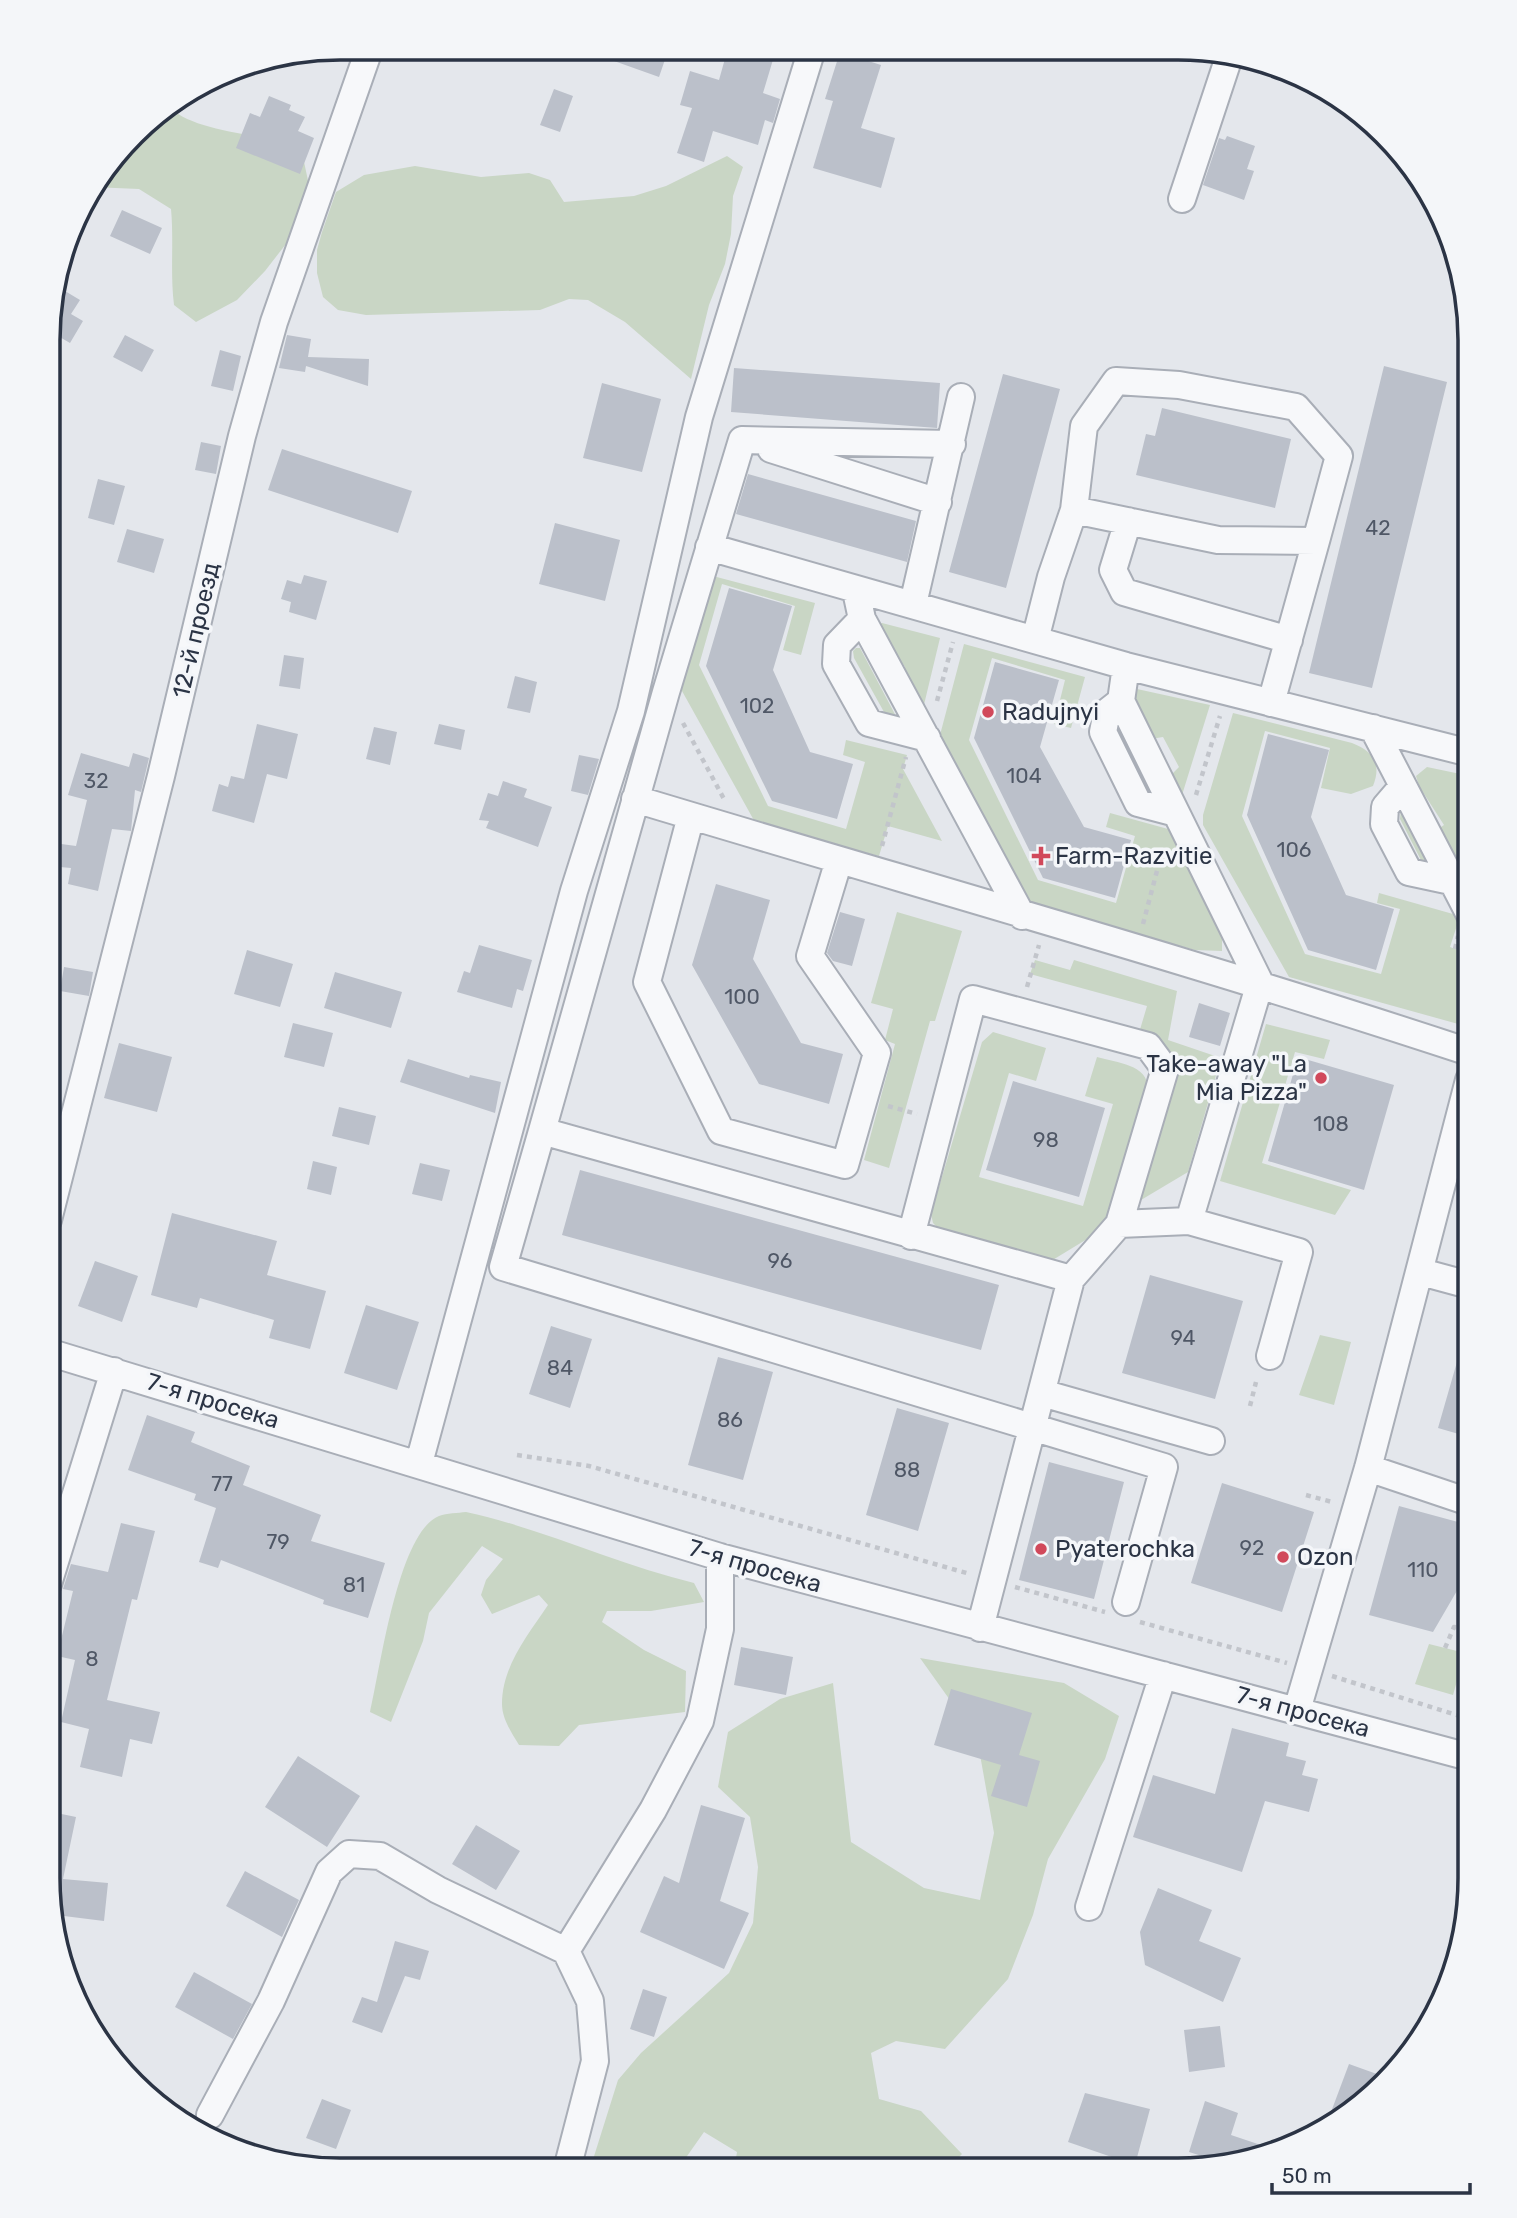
<svg xmlns="http://www.w3.org/2000/svg" width="1517" height="2218" font-family="Rubik,sans-serif">
	<style>
		.green { fill: #c9d6c5 }
		.building { fill: #bbc0ca }
		.lines { fill: none; stroke-linecap: round; stroke-linejoin: round }
		.minor-casing { stroke: #a9aeb7; stroke-width: 30 }
		.path { stroke: #c2c5cb; stroke-width: 4.5; stroke-dasharray: 5 5; stroke-linecap: butt }
		.minor { stroke: #f7f8fa; stroke-width: 26 }
		.poi-dot { fill: #d1495b; stroke: #f4f6f9; stroke-width: 2.5 }
		.labels { text-anchor: middle; dominant-baseline: central; stroke-width: 7; stroke-linejoin: round; paint-order: stroke }
		.number-label { font-size: 21px; fill: #4f5766 }
		.street-label { font-size: 24px; fill: #2b3445; stroke: #f4f6f9 }
		.poi-label { font-size: 24px; fill: #2b3445; stroke: #f4f6f9; text-anchor: start }
		.rim { fill: none; stroke: #2b3445; stroke-width: 3.5 }
	</style>
	<rect width="100%" height="100%" fill="#e4e7ec"/>
	<path class="green" d="M170,106C185,130 271,138 300,143L310,190L296,231L265,271L237,300L196,322L174,305C170,273 174,241 171,209L139,189L92,187L147,119Z
		M727,156L743,167L733,196L731,234L725,264L709,305L691,379L625,322L588,300L569,299L540,310L366,315L338,310L323,297L317,273V250L322,232L336,192L364,175L415,166L481,177L529,173L550,180L564,202L634,196L666,186Z
		M694,571L815,603L801,655L783,650L795,606L722,584L699,665L768,806L846,829L865,762L843,755L846,740L907,755L903,769L942,841L888,826L879,856L756,824L677,682Z
		M882,623L940,638L922,713L900,674L905,667L876,625Z
		M964,644L1085,677L1071,728L1054,724L1065,680L992,658L969,740L1038,880L1116,903L1135,836L1106,827L1110,813L1168,829L1222,932V951L1195,950L1039,908L1030,902L940,745V735Z
		M856,648H860L898,720L889,721L854,658L853,651Z
		M1137,689L1210,705L1182,795L1170,776L1179,767L1163,737L1151,739L1134,699Z
		M1233,713L1352,743C1373,751 1382,764 1373,786L1351,794L1321,788L1330,748L1265,731L1242,816L1305,954L1381,974L1400,909L1377,903L1379,893L1460,916L1450,947L1461,951L1466,934L1469,939V1027L1289,977L1203,825V815Z
		M1122,728L1158,795L1150,796L1120,738Z
		M1427,767L1470,776V886L1438,829L1444,825L1419,786L1416,776Z
		M1401,809L1435,867L1425,868L1400,819Z
		M897,912L962,931L935,1021H930L889,1168L864,1160L895,1044L885,1040L893,1009L871,1003Z
		M1035,960L1070,970L1074,960L1177,991L1168,1040L1221,1058L1188,1172L1141,1200L1169,1086L1139,1033L1147,1006L1030,974Z
		M1266,1024L1330,1040L1324,1059L1295,1052L1262,1163L1351,1190L1335,1215L1220,1181Z
		M993,1032L1046,1048L1036,1081L1009,1073L979,1177L1083,1206L1113,1104L1085,1096L1097,1057C1117,1063 1148,1064 1148,1089L1111,1214L1097,1233L1051,1261L939,1229L933,1223L931,1214L982,1042Z
		M1320,1335L1351,1342L1334,1405L1299,1395Z
		M466,1512C544,1529 616,1564 694,1583L704,1602L651,1611H607L602,1622L644,1650L686,1671L685,1712L579,1725L559,1746L519,1745C512,1733 502,1719 502,1704C502,1666 528,1635 548,1605L539,1595L492,1614L481,1595L486,1580L503,1559L482,1546L429,1613L423,1641L391,1722L370,1712C380,1671 398,1532 439,1516C447,1513 458,1513 466,1512Z
		M1429,1644L1465,1653L1453,1695L1415,1684Z
		M920,1658L1064,1683L1119,1716L1105,1759L1048,1859L1033,1915L1008,1979L945,2049L896,2041L871,2053L879,2099L921,2111L962,2154L946,2170H734L737,2152L704,2132L678,2169H590L618,2080L641,2053L729,1973L753,1923L758,1867L750,1817L718,1787L728,1732L780,1699L833,1683L851,1842L924,1888L980,1900L994,1833L977,1738Z"/>
	<path class="building" d="M587,48H669L659,77L586,51Z
		M728,48H759L775,53L763,93L780,99L773,123L765,120L758,145L713,131L704,162L677,153L692,108L680,105L690,71L719,80Z
		M840,52L881,65L861,128L895,138L881,188L813,168L833,101L825,99Z
		M554,89L573,96L560,132L540,125Z
		M269,96L291,105L289,110L305,117L298,131L314,138L300,174L236,148L250,113L260,117Z
		M1227,136L1255,146L1247,169L1254,171L1244,200L1203,185L1219,138L1225,140Z
		M122,210L162,228L150,254L110,236Z
		M55,285L80,300L71,314L83,321L70,343L58,336L50,351V301Z
		M125,335L154,350L142,372L113,357Z
		M287,335L311,339L308,357L369,359L368,386L306,366L305,372L279,368Z
		M220,350L241,356L233,391L211,386Z
		M1384,366L1447,382L1372,688L1309,673Z
		M734,368L940,383L937,428L731,412Z
		M1003,374L1060,389L1006,588L949,572Z
		M602,383L661,399L642,472L583,458Z
		M1162,408L1291,439L1275,508L1136,475L1146,434L1155,436Z
		M201,442L221,446L216,474L195,470Z
		M282,449L412,491L398,533L268,490Z
		M748,474L916,521L907,562L736,514Z
		M98,479L125,486L114,525L88,518Z
		M555,523L620,540L605,601L539,584Z
		M127,529L164,539L154,573L117,562Z
		M304,575L327,581L316,620L289,612L291,602L281,599L287,580L301,584Z
		M729,588L792,606L773,670L810,752L853,764L837,819L772,801L706,666Z
		M284,655L304,658L300,689L279,686Z
		M995,662L1059,680L1040,747L1084,827L1131,840L1115,898L1043,878L974,738Z
		M515,676L537,682L530,713L507,708Z
		M257,724L298,734L287,779L267,774L254,823L212,811L219,784L228,787L231,776L244,779Z
		M439,724L465,730L461,750L434,744Z
		M374,727L397,732L390,765L366,759Z
		M1268,734L1329,750L1311,817L1346,895L1394,909L1376,970L1308,950L1247,815Z
		M81,753L129,767L133,753L149,758L141,792L135,790L131,831L112,829L98,891L68,884L71,868L49,866L54,843L76,846L87,800L68,795Z
		M579,755L599,759L588,795L571,791Z
		M503,781L527,789L524,797L552,807L538,847L486,828L489,821L479,820L488,793L498,796Z
		M716,884L770,900L753,959L801,1043L843,1054L829,1104L759,1084L692,965Z
		M840,912L865,919L852,966L833,961L827,953Z
		M479,945L532,960L523,991L517,989L512,1008L457,992L464,971L470,973Z
		M247,950L293,964L280,1007L234,994Z
		M64,967L93,972L89,996L60,991Z
		M335,972L402,992L391,1028L324,1008Z
		M1199,1003L1230,1013L1220,1046L1189,1037Z
		M293,1023L333,1033L324,1067L284,1057Z
		M119,1043L172,1057L157,1112L104,1098Z
		M1298,1057L1394,1085L1364,1190L1268,1161Z
		M408,1059L469,1078L470,1075L501,1082L495,1113L400,1082Z
		M1013,1081L1105,1108L1079,1197L986,1170Z
		M339,1107L376,1116L369,1145L332,1136Z
		M313,1161L337,1167L331,1195L307,1189Z
		M420,1163L450,1170L442,1201L412,1194Z
		M580,1170L999,1285L981,1350L562,1235Z
		M172,1213L277,1241L267,1275L326,1291L310,1349L269,1338L274,1320L200,1298L197,1308L151,1295Z
		M95,1261L138,1276L122,1322L78,1306Z
		M1150,1275L1243,1301L1215,1399L1122,1373Z
		M366,1305L419,1322L397,1390L344,1373Z
		M551,1326L592,1339L570,1408L529,1394Z
		M1463,1341L1469,1342V1437L1438,1428Z
		M718,1357L773,1372L743,1480L688,1465Z
		M897,1408L949,1423L918,1531L866,1515Z
		M147,1415L195,1432L191,1442L250,1466L243,1485L321,1515L311,1541L385,1563L368,1618L323,1604L324,1600L221,1560L218,1568L199,1562L216,1508L194,1500L196,1494L128,1470Z
		M1049,1462L1124,1482L1094,1599L1019,1580Z
		M1222,1483L1314,1512L1282,1612L1191,1583Z
		M1399,1506L1469,1525V1548L1458,1589L1433,1632L1369,1615Z
		M121,1523L155,1531L137,1600L132,1599L107,1700L160,1712L152,1744L130,1739L122,1777L80,1767L89,1729L61,1722L75,1660L57,1656L73,1591L63,1589L71,1564L108,1572Z
		M741,1647L793,1657L786,1695L734,1685Z
		M951,1689L1032,1713L1019,1755L1040,1761L1027,1807L991,1796L1001,1765L934,1745Z
		M1232,1728L1289,1743L1286,1756L1306,1761L1302,1775L1318,1779L1309,1812L1265,1801L1242,1872L1133,1837L1153,1775L1215,1794Z
		M298,1756L360,1796L327,1847L265,1807Z
		M701,1805L745,1818L720,1901L749,1913L724,1969L640,1932L664,1876L679,1883Z
		M47,1811L76,1817L63,1879L108,1883L104,1921L56,1915L47,1879Z
		M476,1825L520,1851L496,1890L452,1864Z
		M245,1871L299,1900L282,1937L226,1906Z
		M1158,1888L1212,1910L1199,1941L1241,1958L1223,2002L1145,1965L1140,1932Z
		M395,1941L429,1951L420,1980L405,1976L382,2033L352,2022L362,1997L377,2002Z
		M194,1972L252,2004L233,2039L175,2007Z
		M643,1989L667,1997L654,2037L630,2029Z
		M1220,2026L1225,2067L1189,2072L1184,2030Z
		M1349,2064L1388,2078L1370,2099L1325,2128Z
		M1085,2093L1150,2109L1135,2165L1068,2142Z
		M322,2099L351,2110L336,2149L306,2138Z
		M1205,2101L1238,2113L1231,2135L1273,2149L1218,2161L1189,2152Z"/>
	<g class="lines">
		<defs>
			<path id="minor" d="M1182,199L1230,54
				M742,440L666,692L542,1131L1071,1279
				M742,440L952,444
				M771,449L938,502
				M1128,521L1113,570L1124,592L1289,640
				M709,547L1126,666L1470,753
				M856,591L862,619L1022,916
				M913,604L961,397
				M862,619L837,645L836,664L869,723L927,738
				M1035,640L1051,577L1074,510L1084,426L1116,381L1179,385L1296,407L1339,456L1316,541L1218,540L1074,510
				M1121,701L1107,712L1103,732L1138,803L1176,813
				M1271,703L1316,541
				M1373,728L1470,915
				M1403,786L1385,807L1384,824L1409,872L1451,881
				M635,799C913,883 1193,961 1469,1052
				M691,816L647,982L721,1131L845,1165L877,1053L810,956L839,860
				M542,1131L503,1267L1164,1467L1126,1602
				M48,1220L161,776L242,436L274,322L370,47
				M1189,1221L1299,1252L1270,1356
				M911,1236L973,999L1148,1046L1165,1069L1119,1224
				M1421,1272L1469,1285
				M48,1352L720,1557L1469,1757
				M1042,1393L1211,1441
				M419,1463L574,891L631,711L699,417L812,49
				M1368,1468L1469,1502
				M48,1584L114,1371
				M980,1628L1071,1279L1119,1224L1189,1221L1260,983L1121,701L1126,666
				M1297,1710L1368,1468L1469,1080
				M1089,1907L1163,1675
				M210,2115L271,2001L329,1872L349,1854L380,1856L438,1890L566,1951
				M567,2169L595,2061L590,2001L566,1951L653,1810L700,1721L720,1629V1557"/>
		</defs>
		<use href="#minor" class="minor-casing"/>
		<path class="path" d="M937,701L953,642
			M683,723L724,799
			M1196,795L1220,716
			M882,846L906,757
			M1143,924L1163,848
			M1455,949L1458,936
			M1027,987L1039,945
			M1462,1003L1469,1005
			M888,1106L917,1114
			M1250,1406L1256,1382
			M517,1455L589,1466L970,1574
			M1306,1495L1332,1502
			M1015,1587L1105,1612
			M1140,1622L1287,1663
			M1445,1648L1454,1627L1469,1629
			M1332,1676L1469,1719"/>
		<use href="#minor" class="minor"/>
	</g>
	<g class="poi-dot">
		<circle cx="988" cy="712" r="7"/>
		<path d="M1037.5 845.5h7v7h7v7h-7v7h-7v-7h-7v-7h7z"/>
		<circle cx="1321" cy="1078" r="7"/>
		<circle cx="1041" cy="1549" r="7"/>
		<circle cx="1283" cy="1557" r="7"/>
	</g>
	<g class="labels">
		<g class="number-label">
			<text x="1378" y="527">42</text>
			<text x="757" y="705">102</text>
			<text x="1024" y="775">104</text>
			<text x="96" y="780">32</text>
			<text x="1294" y="849">106</text>
			<text x="742" y="996">100</text>
			<text x="1331" y="1123">108</text>
			<text x="1046" y="1139">98</text>
			<text x="780" y="1260">96</text>
			<text x="1183" y="1337">94</text>
			<text x="560" y="1367">84</text>
			<text x="730" y="1419">86</text>
			<text x="907" y="1469">88</text>
			<text x="222" y="1483">77</text>
			<text x="278" y="1541">79</text>
			<text x="1252" y="1547">92</text>
			<text x="1423" y="1569">110</text>
			<text x="354" y="1584">81</text>
			<text x="92" y="1658">8</text>
		</g>
		<g class="street-label">
			<text transform="translate(196 630) rotate(-77)">12-й проезд</text>
			<text transform="translate(213 1401) rotate(17)">7-я просека</text>
			<text transform="translate(755 1566) rotate(16)">7-я просека</text>
			<text transform="translate(1303 1712) rotate(15)">7-я просека</text>
		</g>
		<g class="poi-label">
			<text x="1002" y="712">Radujnyi</text>
			<text x="1055" y="856">Farm-Razvitie</text>
			<text x="1307" y="1064" text-anchor="end">Take-away "La<tspan x="1307" dy="28">Mia Pizza"</tspan></text>
			<text x="1055" y="1549">Pyaterochka</text>
			<text x="1297" y="1557">Ozon</text>
		</g>
	</g>
	<path d="M0 0H1517V2218H0ZM340 60H1178A280 280 0 0 1 1458 340V1878A280 280 0 0 1 1178 2158H340A280 280 0 0 1 60 1878V340A280 280 0 0 1 340 60Z" fill="#f4f6f9" fill-rule="evenodd"/>
	<path class="rim" d="M340 60H1178A280 280 0 0 1 1458 340V1878A280 280 0 0 1 1178 2158H340A280 280 0 0 1 60 1878V340A280 280 0 0 1 340 60Z"/>
	<path d="M1272 2183v10h198v-10" fill="none" stroke="#2b3445" stroke-width="3.5"/>
	<text x="1282" y="2183" font-size="21" fill="#2b3445" stroke="#f4f6f9" stroke-width="5" paint-order="stroke">50 m</text>
</svg>
